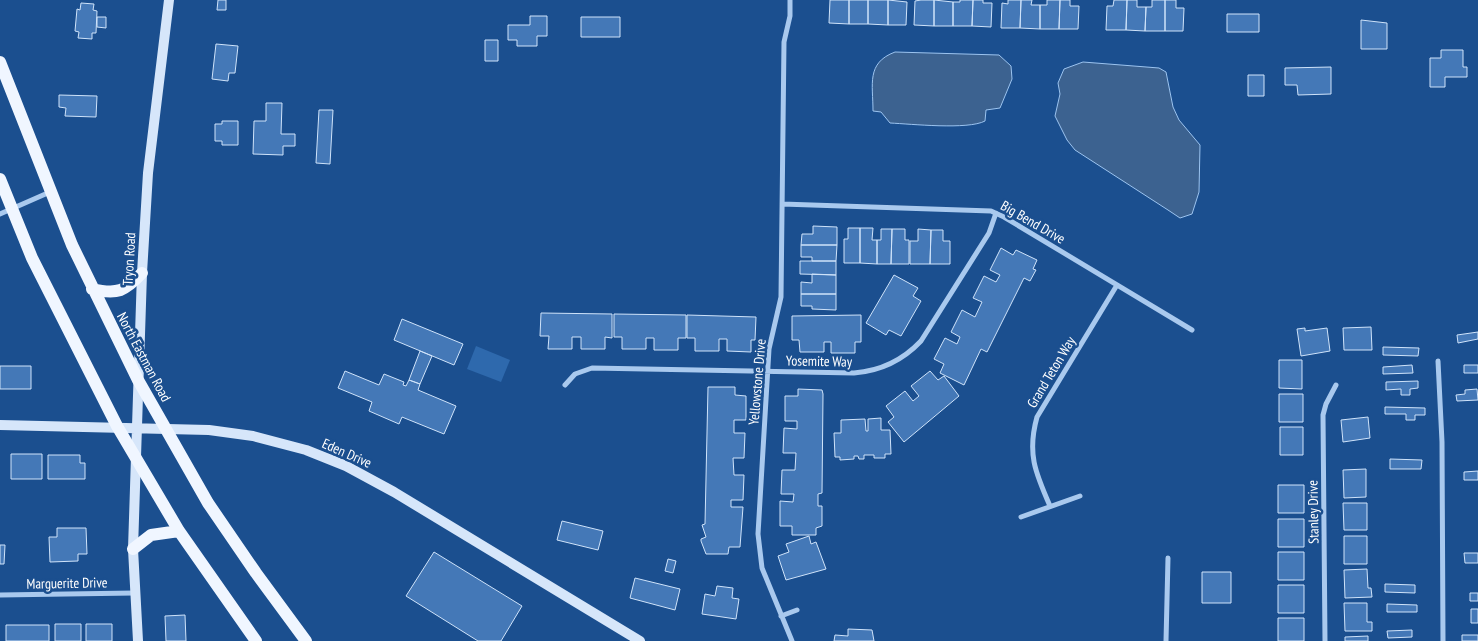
<svg xmlns="http://www.w3.org/2000/svg" width="1478" height="641" font-family="'PT Sans Narrow',sans-serif">
	<style>
		.green { fill: #2e69ad }
		.water { fill: #3c6290; stroke: #9cc4f0 }
		.building { fill: #4478b7; stroke: #cfe3fa }
		.lines { fill: none; stroke-linecap: round; stroke-linejoin: round }
		.street { stroke: #a9c9ee; stroke-width: 5 }
		.secondary { stroke: #d6e6fa; stroke-width: 10 }
		.primary { stroke: #f0f6ff; stroke-width: 12 }
		.labels { text-anchor: middle; dominant-baseline: central; stroke-width: 5; stroke-linejoin: round; paint-order: stroke }
		.street-label { font-size: 14px; fill: #fff; stroke: #1b4f8f }
	</style>
	<rect width="100%" height="100%" fill="#1b4f8f"/>
	<path class="green" d="M476,346L510,360L501,382L467,369Z"/>
	<path class="water" d="M895,52L999,55L1011,66L1012,79L1000,108L986,110L985,121C968,130 911,124 890,123L881,112L873,111C873,84 866,63 895,52Z
		M1083,62L1159,68L1166,72L1173,107L1179,120L1200,145L1199,192L1192,214L1180,218L1168,210L1075,150L1067,140L1055,116L1060,94L1058,83L1064,69Z"/>
	<path class="building" d="M218,0H226V10H217Z
		M830,0H849V24L829,23Z
		M849,0H868V24H849Z
		M868,0H888V25L868,24Z
		M888,0L907,2L906,25H888Z
		M921,0H934V26L914,25L915,1Z
		M934,0L953,2V26H934Z
		M960,0H973L972,26H953V2H960Z
		M973,0H983V3H992L991,27L972,26Z
		M1008,0H1021L1020,28H1001L1002,3L1008,4Z
		M1021,0H1032L1031,5H1040V29L1020,28Z
		M1047,0H1060L1059,29H1040V5H1047Z
		M1060,0H1070V6H1079L1078,29H1059Z
		M1114,0H1127L1126,30H1106L1107,6H1113Z
		M1127,0H1137V7H1146L1145,31L1126,30Z
		M1152,0H1165V31H1145L1146,7H1152Z
		M1165,0H1176V8H1184L1183,31H1165Z
		M81,3L94,4L93,10L97,11L96,33H92V39L78,38L79,32L75,31L77,9L80,10Z
		M1227,14H1259V32H1227Z
		M530,16H547V36H537V46H517V40H508V25H530Z
		M97,17H106V28L97,27Z
		M581,17H620V37H581Z
		M1361,20L1387,23V49H1361Z
		M485,40H498V61H485Z
		M216,44L238,46L235,73H229L228,81L212,79Z
		M1441,50H1463V67H1467V77H1445V87H1430V58H1441Z
		M1331,67V94L1298,95L1297,85H1285V68Z
		M1248,75H1264V96H1248Z
		M59,95L97,96L96,117L65,116L66,108L59,107Z
		M266,103H282L281,134H295V146H283V155L253,154L254,121H266Z
		M319,110H333L330,164L316,163Z
		M222,121H238V145H222V141H215V124H222Z
		M813,226L837,227V245H801L802,234H813Z
		M848,228H860V263H844V239H848Z
		M860,228H873L872,240H877V264L860,263Z
		M881,229H892L891,264H877V240H881Z
		M892,229H905V240H909V264H891Z
		M918,229L931,230L930,264H910V241H918Z
		M931,230H943V241H950V264H930Z
		M801,245H837L836,261H812V257H801Z
		M1001,248L1013,255L1016,250L1037,260L1033,269L1036,270L1030,281L1024,278L987,352L981,349L964,385L940,373L944,364L934,359L945,338L957,344L960,337L951,332L962,310L975,317L982,302L973,298L984,276L996,282L1000,275L990,270Z
		M800,261H836V275L800,274Z
		M812,274L836,275V294H801V282L812,283Z
		M894,275L918,288L913,296L921,301L901,336L889,330L886,335L866,323Z
		M801,294H836V310L812,309V306H801Z
		M541,313L612,314V338L605,337V349H581V337H572V349H548L549,336H540Z
		M614,314L686,315V338H678V350H654V338H646V349H622V337H614Z
		M687,315L756,317L755,340H751V352L727,351V339H719V351H695V338H687Z
		M861,315V342H855V353H831V342H824V352H800L799,340H792V316Z
		M402,319L463,344L454,365L394,340Z
		M1371,327L1372,350H1344L1343,328Z
		M1305,328V331L1327,328L1330,351L1301,356L1297,329Z
		M1478,332V339L1458,343L1457,335Z
		M1383,347L1419,348L1418,356L1383,355Z
		M420,351L432,356L420,384L409,380Z
		M1279,360H1302V389L1279,388Z
		M1412,365L1413,373L1383,374V367Z
		M1464,365H1478V373H1464Z
		M0,366H31V389H0Z
		M345,371L379,385L384,374L404,382L403,385L406,386L409,380L420,384L418,390L456,406L444,434L402,417L399,424L369,411L372,402L338,388Z
		M930,371L938,380L944,376L959,396L904,442L888,422L894,417L886,406L905,391L913,401L919,396L911,386Z
		M1418,381V388L1410,389V395H1401V389L1386,390V382Z
		M708,387H735V395L746,396V420H734V433H745L744,458H733L734,475H744L743,500H731V507H743L740,547H729L728,554H706L701,541V539L706,537L702,525L705,524Z
		M798,389L822,390L823,394L822,493L818,494V506H822V526L816,528V535H792V526H780V501L793,502L794,494H781L782,470H795L796,453H783L784,428L797,429V421H785V396H798Z
		M1477,389L1478,400L1457,401L1456,395L1465,394V390Z
		M1279,394H1303V422H1279Z
		M1385,407L1425,408V415H1415V420H1406V414H1385Z
		M1368,417L1370,438L1343,442L1341,420Z
		M881,418V430H890L891,454H885V458H874V455H864V459H859L858,456H854V459L840,460V457H835L834,433H841V420L865,419L866,431H868V419Z
		M1280,427H1303V455H1280Z
		M11,454H42V479H11Z
		M48,455H80V463H85V479H48Z
		M1390,459L1422,460L1421,469H1390Z
		M1366,469V497L1344,498L1343,470Z
		M1478,471V480H1464V472Z
		M1278,485H1304V513H1278Z
		M1343,503H1367V530H1344Z
		M1278,519H1304V547H1278Z
		M562,521L603,531L598,550L557,540Z
		M57,528H86L87,554H78V561L50,562L49,537H57Z
		M809,536L811,544L816,542L826,569L786,580L778,556L789,552L786,544Z
		M1344,536H1367V564H1344Z
		M0,545H5L4,564H0Z
		M434,552L522,606L501,641H478L406,596Z
		M1278,552H1304V580H1278Z
		M1464,553H1478V563H1465Z
		M668,559L676,561L673,573L665,571Z
		M1367,569L1368,588H1371L1372,597L1345,598L1344,570Z
		M1202,572H1231V603H1202Z
		M635,578L680,589L675,610L630,598Z
		M1385,584L1415,585V593L1385,592Z
		M1278,585H1304V613H1278Z
		M717,586L733,588L732,598L739,599L736,619L702,614L705,594L715,596Z
		M1470,593H1478V601H1470Z
		M1344,603H1367V622H1372V631H1345Z
		M1387,604L1417,605V612H1387Z
		M1471,609H1478V623H1471Z
		M185,615L186,641H166L165,616Z
		M1278,618H1304V641H1278Z
		M55,624H81V641H55Z
		M86,624H112V641H86Z
		M6,625H49V641H6Z
		M848,629L872,630L874,641H834L835,635L848,636Z
		M1412,630V637L1388,638L1387,631Z
		M1462,635H1478V641H1462Z
		M1368,636V641H1345V637Z"/>
	<g class="lines">
		<path class="street" d="M790,0V16L784,42L781,297L769,349L758,534L762,568L792,641
			M782,204L991,211L1004,217L1192,330
			M0,214L50,192
			M1438,361L1442,442L1443,641
			M565,385L575,374L592,368L854,373C880,371 903,360 921,341L989,233L996,213
			M1050,506C1035,472 1027,453 1037,417L1117,285
			M1021,517L1080,496
			M0,595L134,593
			M781,616L797,610
			M1166,641L1168,558
			M1325,641L1323,415L1326,404L1336,385"/>
		<path class="secondary" d="M0,425L209,430L253,436L306,450L346,466L394,492L640,641
			M138,641L133,549L142,273L148,173L169,0"/>
		<path class="primary" d="M0,62L72,245L138,380L208,503L256,573L306,641
			M0,179L32,258L117,426L179,531L256,641
			M92,289C118,295 125,291 142,273
			M133,549L151,535L179,531"/>
	</g>
	<g class="labels">
		<g class="street-label">
			<text transform="translate(1033 222) rotate(30)">Big Bend Drive</text>
			<text transform="translate(129 259) rotate(-87)">Tryon Road</text>
			<text transform="translate(144 357) rotate(62)">North Eastman Road</text>
			<text transform="translate(819 361) rotate(1)">Yosemite Way</text>
			<text transform="translate(1051 372) rotate(-59)">Grand Teton Way</text>
			<text transform="translate(757 382) rotate(-85)">Yellowstone Drive</text>
			<text transform="translate(347 453) rotate(24)">Eden Drive</text>
			<text transform="translate(1313 512) rotate(-91)">Stanley Drive</text>
			<text transform="translate(67 583) rotate(-1)">Marguerite Drive</text>
		</g>
	</g>
</svg>
